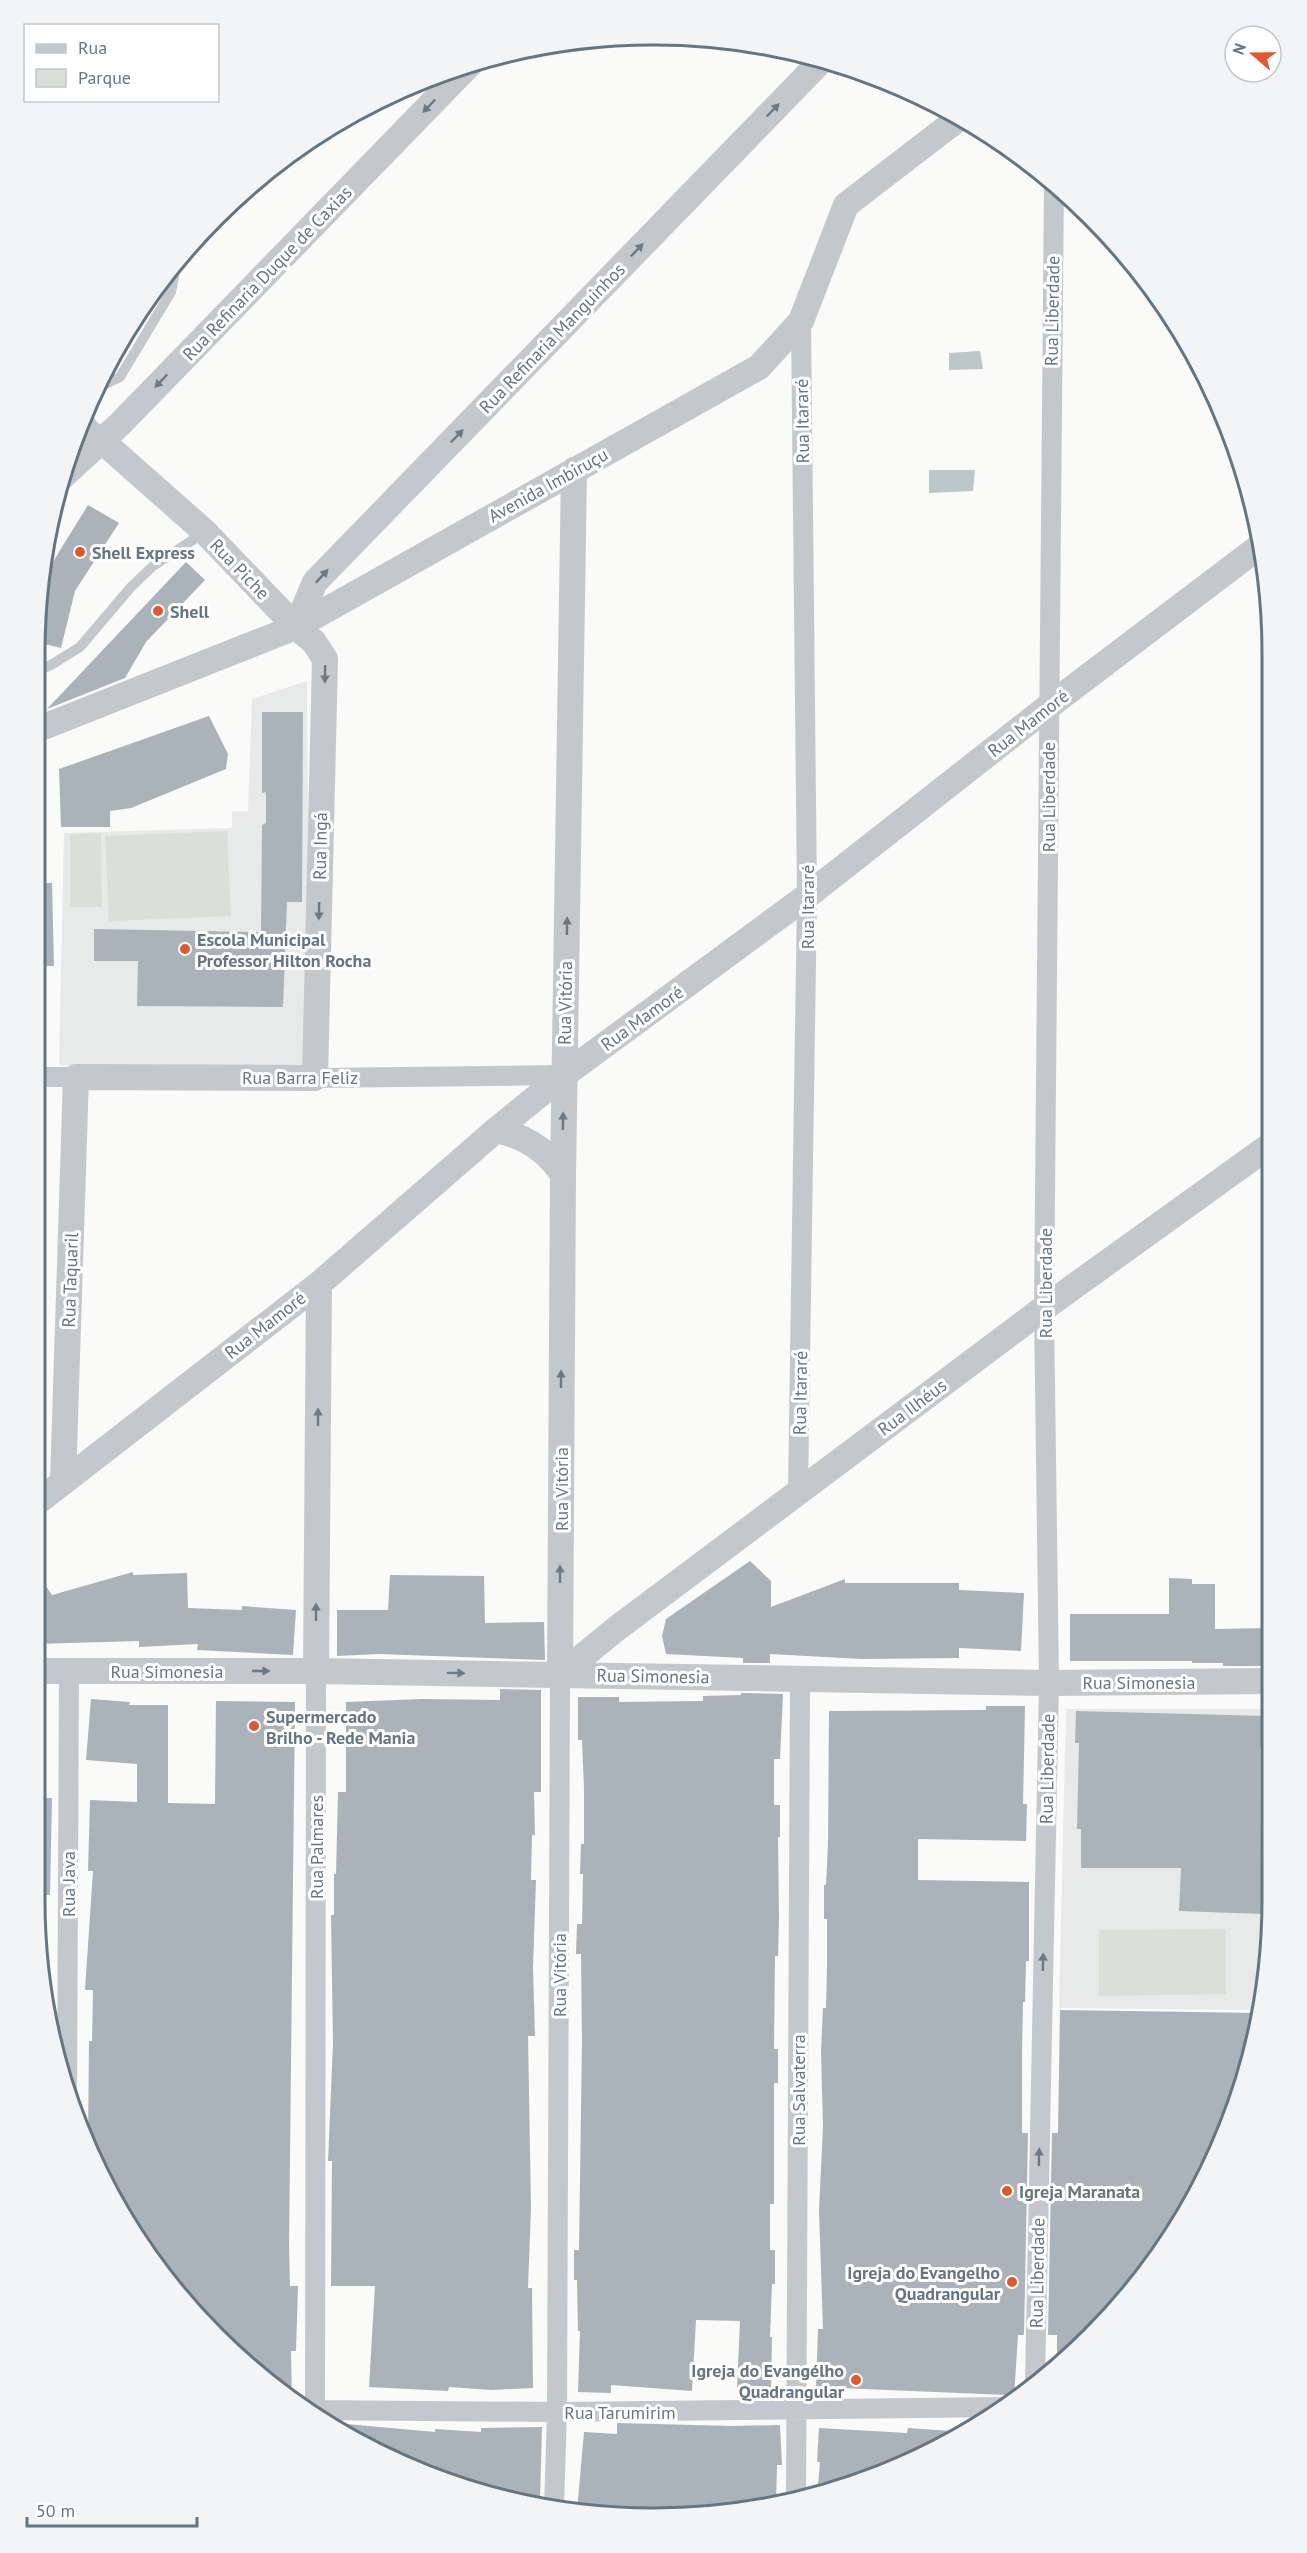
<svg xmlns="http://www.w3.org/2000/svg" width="1307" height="2553" font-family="'PT Sans',sans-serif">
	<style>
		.built { fill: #e8e9e9 }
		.green { fill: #dadfd7 }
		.water { fill: #bbc7cb }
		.building { fill: #aab3b9 }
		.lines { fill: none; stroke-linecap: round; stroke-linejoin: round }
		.service { stroke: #c3c8cc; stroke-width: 10 }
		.minor { stroke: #c3c8cc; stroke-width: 20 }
		.tertiary { stroke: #c3c8cc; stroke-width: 26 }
		.oneway { fill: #6a7a87 }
		.poi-dot { fill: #e4572e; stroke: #fff; stroke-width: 2 }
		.labels { text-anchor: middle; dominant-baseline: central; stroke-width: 6; stroke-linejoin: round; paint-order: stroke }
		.street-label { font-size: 18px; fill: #657683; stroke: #fff }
		.poi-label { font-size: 18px; font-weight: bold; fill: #657683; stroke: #fff; text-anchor: start }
		.rim { fill: none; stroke: #657683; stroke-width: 3 }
	</style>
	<rect width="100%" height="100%" fill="#fafaf8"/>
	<path class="built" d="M307,681L310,1072L59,1065L64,833L232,828V811H248L252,699Z
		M1066,1709H1271V1940L1260,2010L1059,2008Z"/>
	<path class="green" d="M227,831L231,916L109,921L105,836Z
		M101,833L102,907H70V834Z
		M1226,1929V1994L1099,1996V1930Z"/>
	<path class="water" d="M980,351L983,369L949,370V353Z
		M929,470H975L973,491L929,493Z"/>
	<path class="building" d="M88,505L119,523L75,591L61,648L36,642V613L41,581Z
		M186,562L205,580L146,642L125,678L47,709Z
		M262,712H303L302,902H287L283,1007L137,1006L138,961H94V929L261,932L262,825L266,823V792L262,793Z
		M209,716L228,754L226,769L131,808L110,811V827H61L59,769Z
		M36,883H52L54,966H35Z
		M750,1561L771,1581V1607L845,1579V1583H959V1590L1024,1593L1021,1651L959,1648V1658L862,1659L770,1654V1663H743V1658L666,1654L662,1636L666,1619Z
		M35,1570L52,1595L133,1572V1575L187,1573L188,1608L242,1610V1606L296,1610L293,1655L197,1650L198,1644L139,1647V1641L35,1644Z
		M390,1575L484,1576L485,1623L544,1622L545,1660L379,1654L337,1656V1610H388Z
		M1169,1578L1192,1579V1584H1215V1629L1270,1628V1666H1223V1663H1192V1661H1070V1614H1169Z
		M500,1689L541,1690V1792H534L535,1835H532L531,1880H536L533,1968L535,2036H528L531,2208L528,2288H532L533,2388L491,2390L449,2387L448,2391L369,2387L375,2286H331L332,2161H328L333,2043L331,1915H334V1874H336L338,1792H346V1702L422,1699L500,1700Z
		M741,1693L783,1694L780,1759H774V1805H780V1837H778L779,1918L778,1956H775L774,2049H778V2083H774V2204H770V2250H775V2284H772L770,2337H772L771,2388L737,2387L740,2321L696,2320L692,2391L611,2385V2393L578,2392L580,2331H578L577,2280H574V2250H579L582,2040L581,1954H576L577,1924H582L583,1874H580L581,1844H584V1788L582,1740H578V1697H619V1702L703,1701V1696L741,1695Z
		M91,1699L130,1702L129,1705H168V1803L215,1804L216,1701L295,1702L289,2246L290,2286H298L296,2351H291L292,2401L245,2365L163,2277L117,2209L88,2144L89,2041H92L93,1990H85L93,1871H88L90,1800L137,1802V1764L86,1760Z
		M986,1706H1025L1023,1804H1027L1026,1841L918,1839V1880L1029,1882V1961H1026L1025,2002H1023L1022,2053V2133H1028L1024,2335H1018L1014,2397L1007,2395L816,2387L818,2329H823L819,2210L823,2127L821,2052L823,2008H826L827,1967V1919H824V1885H826L828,1844L829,1711L986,1710Z
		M1076,1711L1267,1716L1266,1748H1260L1261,1886H1265L1264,1914L1179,1911L1181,1868H1081V1829H1077L1079,1743H1075Z
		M35,1798H52L50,1895H34Z
		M1060,2010L1259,2013L1251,2059L1209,2174L1145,2276L1091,2337L1057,2366V2335H1048L1052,2133H1058Z
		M324,2422L435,2432V2429L481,2432V2428L542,2427L540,2501H515L494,2497L416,2471Z
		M617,2423L732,2426L780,2425L782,2465H777L776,2504L694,2517H613L577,2511L584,2432L617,2434Z
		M819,2428L907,2433L908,2428L967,2432L926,2455L817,2496L820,2462H817Z"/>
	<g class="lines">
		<path class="service" d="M95,389L120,377L171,292L177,261
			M36,671L51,665L80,647L131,587L153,566L205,532"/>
		<path class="minor" d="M35,1077H76
			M315,1078L564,1075
			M798,1492L807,896L801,321
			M67,2097L69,1671
			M1035,2384L1049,1683L1044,1308L1054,183
			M305,2410L557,2412L1007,2407
			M315,2410L316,1671
			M796,2500L800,1679
			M554,2508L557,2412L560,1675"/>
		<path class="tertiary" d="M61,478L120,424L470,64
			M296,627L315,582L823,59
			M36,730L296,627L759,367L801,321L846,205L958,119
			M496,1130C525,1136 547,1150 563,1175
			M63,1482L76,1077L315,1078L325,659L314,642L296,627L205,532L102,441L87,431L82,423
			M35,1504L319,1284L496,1130L564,1075L807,896L1049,706L1260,546
			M35,1671H316L1049,1683L1270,1681
			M316,1671L319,1284
			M560,1675L563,1175L574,470
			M560,1675L616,1629L1044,1308L1269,1146"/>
	</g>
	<defs><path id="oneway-solid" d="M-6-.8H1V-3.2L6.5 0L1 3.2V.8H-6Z" transform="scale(1.5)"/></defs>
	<g class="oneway">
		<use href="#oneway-solid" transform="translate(429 106) rotate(134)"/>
		<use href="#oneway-solid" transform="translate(773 110) rotate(-46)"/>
		<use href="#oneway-solid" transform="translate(637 250) rotate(-46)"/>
		<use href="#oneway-solid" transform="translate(161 381) rotate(134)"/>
		<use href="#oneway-solid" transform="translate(457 436) rotate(-46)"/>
		<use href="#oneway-solid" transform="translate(322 576) rotate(-47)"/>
		<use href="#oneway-solid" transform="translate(325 674) rotate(91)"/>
		<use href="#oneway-solid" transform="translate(319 911) rotate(91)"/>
		<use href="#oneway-solid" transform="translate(567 926) rotate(-89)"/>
		<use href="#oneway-solid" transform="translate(563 1121) rotate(-89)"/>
		<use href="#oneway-solid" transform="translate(561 1379) rotate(-90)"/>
		<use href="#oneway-solid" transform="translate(318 1417) rotate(-90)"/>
		<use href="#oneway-solid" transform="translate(560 1574) rotate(-90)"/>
		<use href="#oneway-solid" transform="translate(316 1612) rotate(-90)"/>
		<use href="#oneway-solid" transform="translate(261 1671)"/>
		<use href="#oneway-solid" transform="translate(456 1673) rotate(1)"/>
		<use href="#oneway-solid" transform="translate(1043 1962) rotate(-89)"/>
		<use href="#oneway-solid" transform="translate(1039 2157) rotate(-89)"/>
	</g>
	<g class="poi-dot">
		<circle cx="80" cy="552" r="6"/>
		<circle cx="158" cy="611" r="6"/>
		<circle cx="185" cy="949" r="6"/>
		<circle cx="254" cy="1726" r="6"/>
		<circle cx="1007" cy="2191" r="6"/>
		<circle cx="1012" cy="2282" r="6"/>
		<circle cx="856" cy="2380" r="6"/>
	</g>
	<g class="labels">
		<g class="street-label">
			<text transform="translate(267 273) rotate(-46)">Rua Refinaria Duque de Caxias</text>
			<text transform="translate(1052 311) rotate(-89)">Rua Liberdade</text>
			<text transform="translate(552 338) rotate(-46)">Rua Refinaria Manguinhos</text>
			<text transform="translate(802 421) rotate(-91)">Rua Itararé</text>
			<text transform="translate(548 485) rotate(-29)">Avenida Imbiruçu</text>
			<text transform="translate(240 569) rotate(46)">Rua Piche</text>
			<text transform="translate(1028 723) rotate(-38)">Rua Mamoré</text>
			<text transform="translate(1048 797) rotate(-90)">Rua Liberdade</text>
			<text transform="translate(320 846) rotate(-89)">Rua Ingá</text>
			<text transform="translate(807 907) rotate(-90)">Rua Itararé</text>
			<text transform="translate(565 1003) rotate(-89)">Rua Vitória</text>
			<text transform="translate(642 1018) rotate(-36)">Rua Mamoré</text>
			<text x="300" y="1077">Rua Barra Feliz</text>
			<text transform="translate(70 1280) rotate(-88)">Rua Taquaril</text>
			<text transform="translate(1045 1283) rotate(-90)">Rua Liberdade</text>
			<text transform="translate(265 1325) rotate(-38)">Rua Mamoré</text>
			<text transform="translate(800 1393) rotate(-89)">Rua Itararé</text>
			<text transform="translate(912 1407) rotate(-37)">Rua Ilhéus</text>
			<text transform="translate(561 1489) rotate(-90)">Rua Vitória</text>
			<text x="167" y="1671">Rua Simonesia</text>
			<text transform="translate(653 1676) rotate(1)">Rua Simonesia</text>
			<text x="1139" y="1682">Rua Simonesia</text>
			<text transform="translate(1047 1769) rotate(-89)">Rua Liberdade</text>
			<text transform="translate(316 1847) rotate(-90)">Rua Palmares</text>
			<text transform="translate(68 1884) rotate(-90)">Rua Java</text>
			<text transform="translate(559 1975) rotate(-90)">Rua Vitória</text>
			<text transform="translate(798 2090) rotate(-90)">Rua Salvaterra</text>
			<text transform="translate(1037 2273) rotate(-89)">Rua Liberdade</text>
			<text x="620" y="2412">Rua Tarumirim</text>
		</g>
		<g class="poi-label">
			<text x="92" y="552">Shell Express</text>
			<text x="170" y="611">Shell</text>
			<text x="197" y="939">Escola Municipal<tspan x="197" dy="21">Professor Hilton Rocha</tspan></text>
			<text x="266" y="1716">Supermercado<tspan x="266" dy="21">Brilho - Rede Mania</tspan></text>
			<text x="1019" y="2191">Igreja Maranata</text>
			<text x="1000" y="2272" text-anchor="end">Igreja do Evangelho<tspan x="1000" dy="21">Quadrangular</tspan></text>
			<text x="844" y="2370" text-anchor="end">Igreja do Evangélho<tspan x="844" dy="21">Quadrangular</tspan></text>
		</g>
	</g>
	<path d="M0 0H1307V2553H0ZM653 45H654A608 608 0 0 1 1262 653V1900A608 608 0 0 1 654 2508H653A608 608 0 0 1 45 1900V653A608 608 0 0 1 653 45Z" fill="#f3f4f5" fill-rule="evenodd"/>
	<path class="rim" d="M653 45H654A608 608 0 0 1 1262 653V1900A608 608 0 0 1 654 2508H653A608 608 0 0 1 45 1900V653A608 608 0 0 1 653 45Z"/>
	<rect x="24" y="24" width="195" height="78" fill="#ffffff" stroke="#c1c8cd" stroke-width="1.5"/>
	<rect x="36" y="44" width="30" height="9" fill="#c3c8cc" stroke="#c1c8cd" stroke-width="1.5"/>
	<text x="78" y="54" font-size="18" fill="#657683">Rua</text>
	<rect x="36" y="69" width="30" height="18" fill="#dadfd7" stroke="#c1c8cd" stroke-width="1.5"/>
	<text x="78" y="84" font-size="18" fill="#657683">Parque</text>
	<g transform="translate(1253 54) rotate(290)"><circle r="28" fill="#ffffff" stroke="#c1c8cd" stroke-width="1.5"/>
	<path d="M0-4.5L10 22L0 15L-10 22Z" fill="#e4572e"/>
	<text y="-9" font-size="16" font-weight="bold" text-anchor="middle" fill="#657683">N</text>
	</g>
	<path d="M27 2517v9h170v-9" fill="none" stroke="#657683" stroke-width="3"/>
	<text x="36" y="2517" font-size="18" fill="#657683" stroke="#ffffff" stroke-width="4.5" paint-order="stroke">50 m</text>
</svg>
